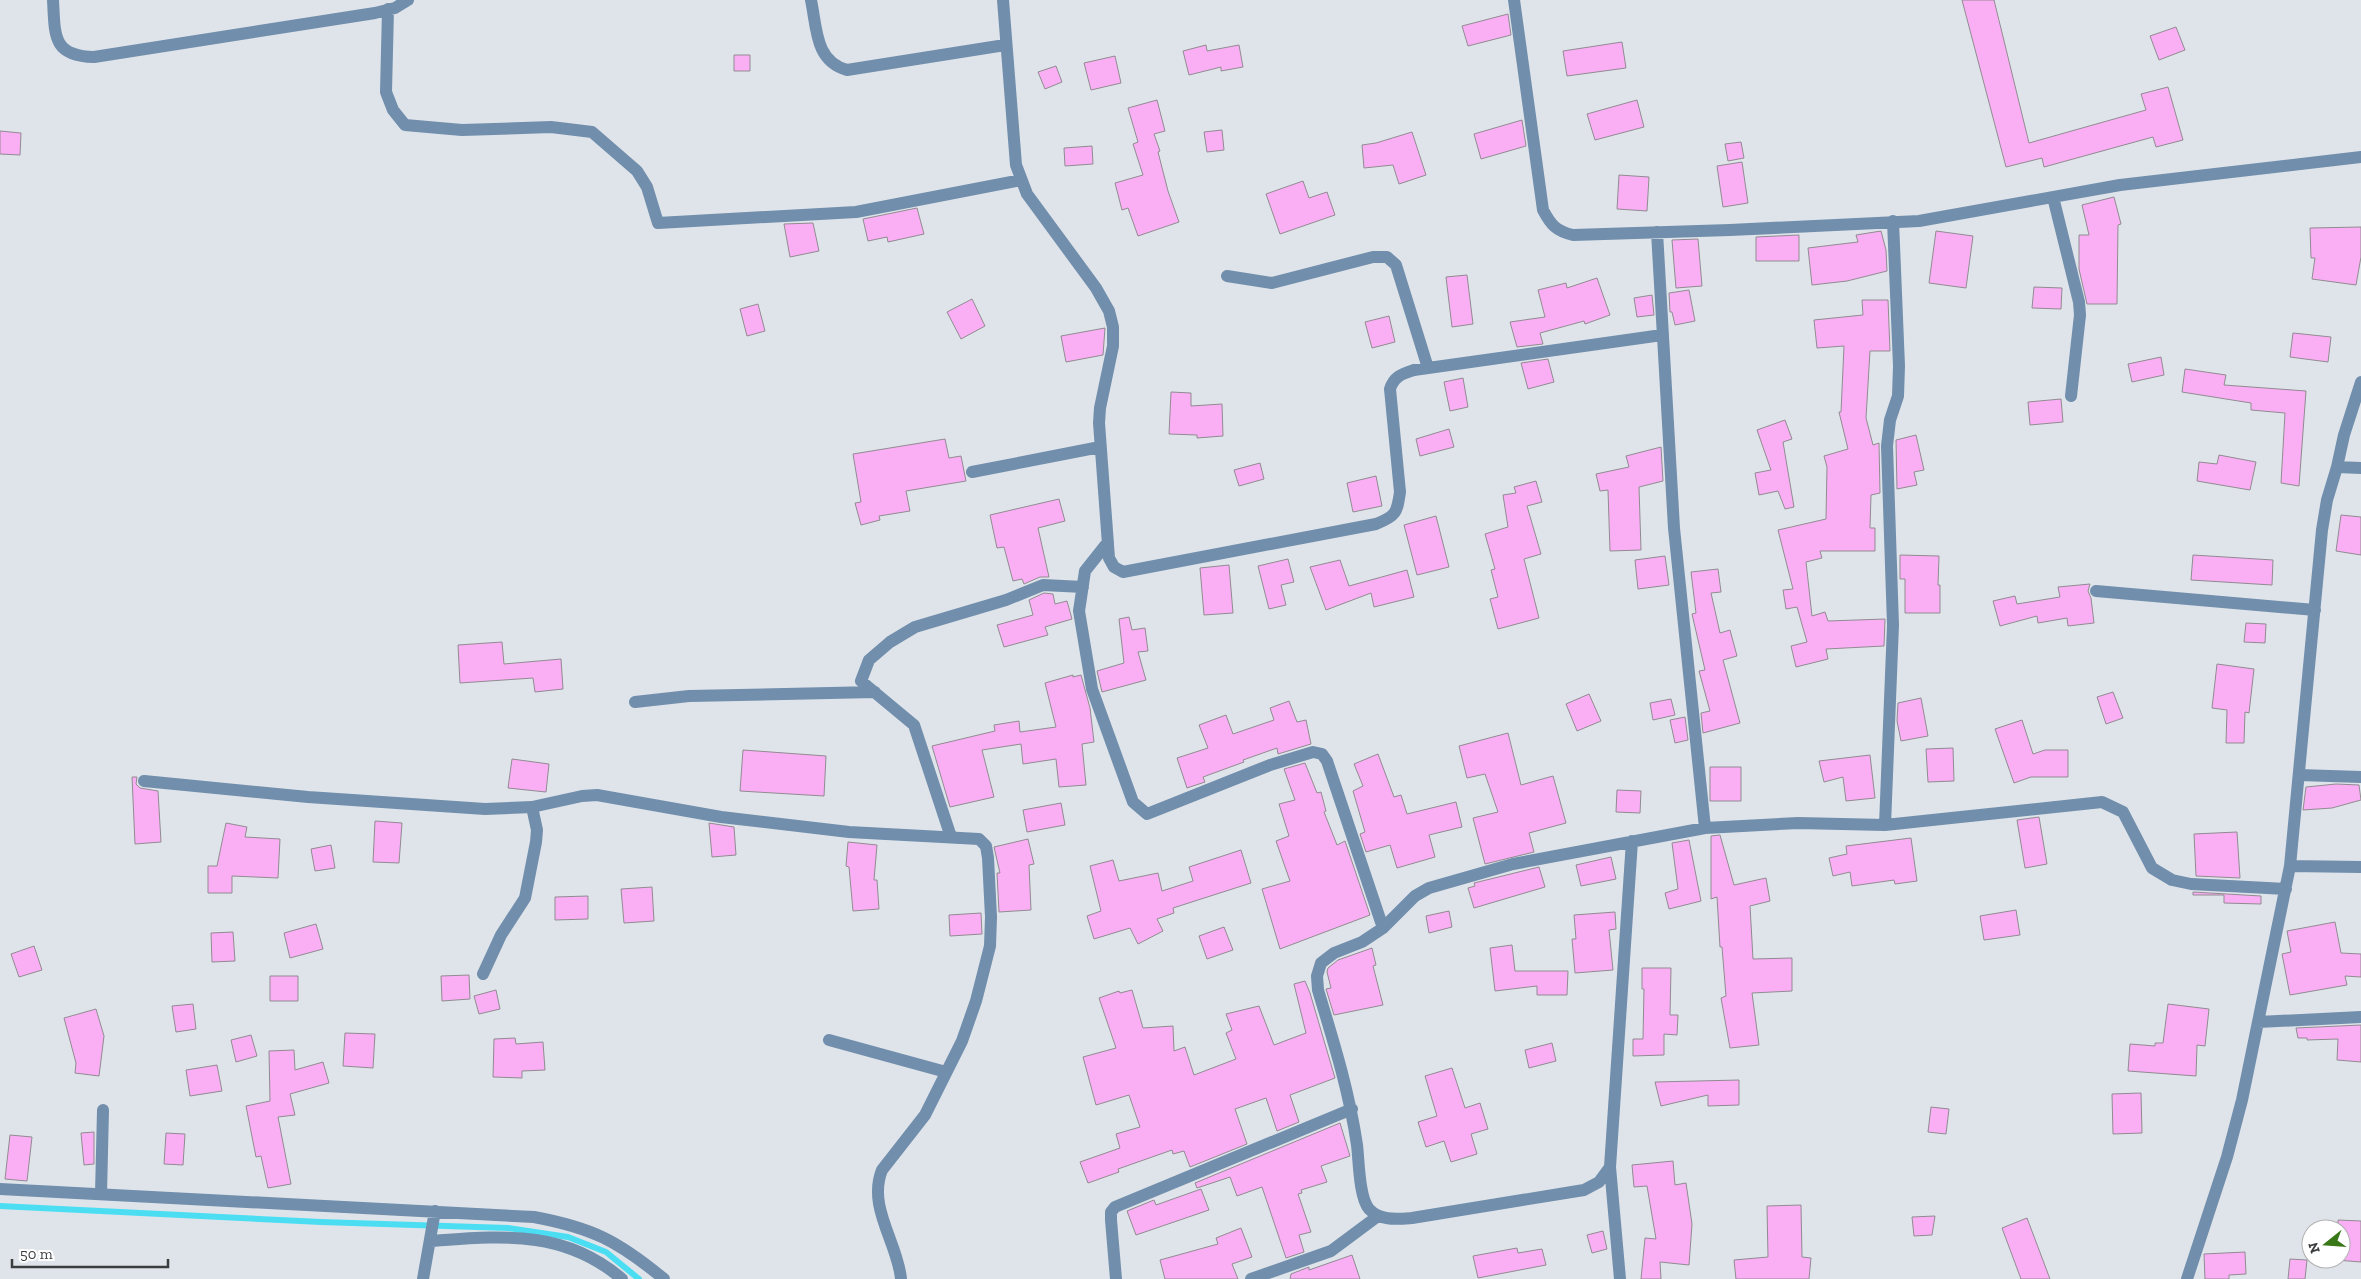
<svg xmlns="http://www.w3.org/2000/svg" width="2361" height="1279" font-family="'Zilla Slab',serif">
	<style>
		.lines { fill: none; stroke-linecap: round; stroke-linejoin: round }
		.stream { stroke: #4bdef2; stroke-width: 6 }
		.building { fill: #faaff5; stroke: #918b91 }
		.minor { stroke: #718eac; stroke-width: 12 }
	</style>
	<rect width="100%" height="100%" fill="#dfe4ea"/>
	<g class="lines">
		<path class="stream" d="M0,1206L321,1222L508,1228L568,1237L606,1252L639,1279"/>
	</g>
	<path class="building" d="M1962,0H1994L2029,143L2146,110L2141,94L2168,87L2183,140L2156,147L2153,137L2044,167L2042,158L2006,167Z
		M1508,14L1511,35L1468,46L1462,26Z
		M2176,27L2185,50L2159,60L2150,36Z
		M1622,42L1626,68L1567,76L1563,51Z
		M1206,45L1207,51L1239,45L1243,67L1221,71V67L1189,75L1183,51Z
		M734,55H750V71H734Z
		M1115,56L1121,83L1091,90L1084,63Z
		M1056,66L1062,82L1045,89L1038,72Z
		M1157,100L1165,131L1154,134L1160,151L1158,152L1168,191L1179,222L1138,236L1128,208L1122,210L1115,183L1143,175L1133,144L1138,142L1128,108Z
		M1637,100L1644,127L1595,140L1587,114Z
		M1522,120L1526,146L1481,159L1474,134Z
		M1222,130L1224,150L1207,152L1204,132Z
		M0,131L21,133L20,155L0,154Z
		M1412,132L1426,175L1399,184L1393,165L1364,168L1362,145L1376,143Z
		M1741,142L1744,158L1728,161L1725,144Z
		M1092,146L1093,164L1065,166L1064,148Z
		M1742,162L1748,203L1723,207L1717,166Z
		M1619,175L1649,177L1647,211L1617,209Z
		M1303,181L1309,198L1327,192L1335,215L1280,234L1266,194Z
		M2114,197L2121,224L2118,225L2117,304H2087L2079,269V235H2089L2082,205Z
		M917,208L924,234L888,242L887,237L868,241L863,219Z
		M813,223L819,251L790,257L784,224Z
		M2361,227V257L2356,285L2312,279L2315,258H2311L2310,228Z
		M1881,231L1886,250L1887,271L1847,281L1812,285L1808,248L1858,242L1856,235Z
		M1936,231L1973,236L1966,288L1929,283Z
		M1799,235V261H1756V237Z
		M1698,239L1702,286L1676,288L1672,240Z
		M1467,275L1473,324L1452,327L1446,277Z
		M1597,278L1610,315L1585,324L1584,321L1540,333L1543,344L1517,347L1510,322L1545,317L1538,290L1566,283L1567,288Z
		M2034,287L2062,288L2061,309L2032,308Z
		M1689,290L1695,321L1675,325L1672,312H1670L1669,293Z
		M1652,295L1654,315L1637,317L1634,298Z
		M972,299L985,326L961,339L947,312Z
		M1862,300H1888L1890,351H1870L1866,418L1873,445L1879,443L1880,493L1871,495L1870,528H1875V551H1820L1822,558L1806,562L1812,616L1825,612L1828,621L1885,619L1884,646L1826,649L1828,659L1796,667L1791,646L1807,642L1797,607L1786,609L1783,590L1793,589L1778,530L1826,519L1827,467L1824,456L1848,449L1839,412H1841L1844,346L1817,348L1814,320L1863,315Z
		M758,304L765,331L747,336L740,309Z
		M1389,316L1395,342L1372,348L1365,322Z
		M1105,328L1103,355L1066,362L1061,336Z
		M2293,333L2331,337L2328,362L2290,357Z
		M2161,357L2164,375L2132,382L2128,364Z
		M1548,359L1554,382L1528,389L1521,363Z
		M2185,369L2226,375L2224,385L2306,391L2299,486L2281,483L2285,413L2251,410V403L2182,392Z
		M1463,378L1468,407L1450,411L1444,382Z
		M1171,392L1191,393V406L1222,404L1223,436L1197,438V435L1169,434Z
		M2061,399L2063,422L2030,425L2028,402Z
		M1785,420L1792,439L1783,442L1794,507L1785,509L1778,491L1759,495L1755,473L1771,470L1757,430Z
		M1449,429L1454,447L1420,456L1416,439Z
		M1916,435L1924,470L1914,472L1917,485L1897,489L1896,440Z
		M945,439L949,458L961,456L966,481L906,491L910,511L879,516L880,520L861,525L855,503L861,502L853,454Z
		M1661,447L1663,481L1639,487L1641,550L1610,551L1608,490L1600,491L1596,474L1629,467L1626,456Z
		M2219,455L2256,462L2250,490L2197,481L2199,462L2217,464Z
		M1260,463L1264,479L1239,486L1234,470Z
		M1376,476L1382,506L1353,512L1347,483Z
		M1536,481L1542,502L1527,506L1541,554L1524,559L1539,618L1498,629L1490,599L1498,597L1491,570L1495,569L1485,534L1508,527L1503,495L1516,493L1514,487Z
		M1059,499L1065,521L1038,528L1049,577H1040L1024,584L1022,579L1013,581L1004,547L997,548L990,515Z
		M2341,515L2361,517V555L2336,551Z
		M1436,516L1449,567L1417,575L1404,525Z
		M1900,555L1939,556L1938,585H1940V613H1905V579H1900Z
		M2193,555L2273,560L2272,585L2191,580Z
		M1665,556L1669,585L1638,589L1635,560Z
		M1288,559L1294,582L1281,585L1286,605L1269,609L1258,566Z
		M1340,560L1349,586L1407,570L1414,597L1374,607L1371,593L1326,610L1310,567Z
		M1229,565L1233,613L1204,615L1200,568Z
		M1718,569L1721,592L1711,593L1720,633L1730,630L1737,656L1723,660L1740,723L1703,733L1701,713L1710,711L1699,671L1705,670L1692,614L1696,613L1691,572Z
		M2090,584L2088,591L2091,598L2094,623L2068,626L2067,618L2038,623L2037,616L2000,626L1993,601L2015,596L2017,604L2060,597L2058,587Z
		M1044,593L1053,594L1055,604L1067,601L1072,619L1045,627L1048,635L1004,647L997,625L1033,615L1029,600Z
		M1129,617L1132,630L1145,628L1148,651L1138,652L1146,680L1102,692L1097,671L1124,663L1119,619Z
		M2246,623L2266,624L2265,643L2244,642Z
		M502,642L504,664L561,659L563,689L535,692L533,678L460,683L458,645Z
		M2217,664L2254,669L2249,713L2245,712L2244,743H2226L2227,710L2212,708Z
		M1073,675V677L1081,675L1090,708L1094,742L1082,744L1086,785L1059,787L1056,759L1023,764L1021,744L982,750L994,797L950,807L932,746L995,731L994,725L1019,721L1020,732L1056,727L1045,683Z
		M2113,692L2123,718L2106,724L2097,697Z
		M1589,694L1601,721L1577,731L1566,704Z
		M1921,698L1928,736L1901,741L1897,721L1898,703Z
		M1671,699L1675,715L1653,720L1650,703Z
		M1289,701L1297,722L1306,720L1311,744L1278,754L1277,748L1243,760L1244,762L1203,777L1205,782L1187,788L1177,758L1208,748L1199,725L1226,715L1233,734L1274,720L1270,708Z
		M1685,717L1688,740L1675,743L1670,720Z
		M2022,720L2033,754L2045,750H2068V777H2031L2014,783L1995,729Z
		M1508,733L1521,785L1553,776L1566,823L1529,833L1534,852L1485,864L1473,818L1498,812L1485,774L1467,778L1459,746Z
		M1953,748L1954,781L1928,782L1926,749Z
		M743,750L826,756L824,796L740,791Z
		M1378,754L1394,797L1401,795L1407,814L1456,802L1462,827L1429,835L1435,857L1397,868L1390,845L1366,852L1360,834L1365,832L1353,791L1363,786L1354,764Z
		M1870,755L1875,798L1846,801L1843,777L1824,782L1819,761Z
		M512,759L549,764L546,792L508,788Z
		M1305,763L1317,793L1321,792L1326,811L1324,812L1337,845L1345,841L1370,915L1280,949L1262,889L1290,881L1276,841L1289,836L1279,804L1295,800L1284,769Z
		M1710,767H1741V801H1710Z
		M132,777H137L136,784L140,788L158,791L161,842L135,844Z
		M2336,784L2359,785L2361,800L2332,808L2303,810L2306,787Z
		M1617,790L1641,791L1640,813L1616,812Z
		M1061,803L1065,825L1027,832L1023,810Z
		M2039,817L2047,864L2025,868L2017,820Z
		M375,821L402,823L399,863L373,862Z
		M226,823L247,827L245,837L280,839L278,878L232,876V893H208V866H217Z
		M709,823L734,827L736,855L712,857Z
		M2237,832L2240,878L2196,876L2194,834Z
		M1720,835L1734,885L1766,878L1770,901L1750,906L1753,959L1792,958V991L1752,993L1759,1045L1730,1048L1721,998L1726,996L1722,947H1720L1717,897L1711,899V836Z
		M1911,838L1917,881L1895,884L1894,880L1852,886L1850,872L1833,876L1829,858L1847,854L1846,846Z
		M1028,839L1034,864L1029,865L1031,910L999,912L997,873H1000L994,847Z
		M1689,840L1701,901L1669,909L1665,893L1678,889L1672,843Z
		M848,842L877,845L874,880H877L879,909L853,911L849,867L846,866Z
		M331,845L335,868L315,871L311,849Z
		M1241,850L1251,883L1173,908L1174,913L1157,919L1163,931L1138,944L1130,928L1094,939L1087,916L1101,911L1090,866L1113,860L1119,881L1158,873L1162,891L1193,881L1189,867Z
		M1611,857L1616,879L1581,886L1576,865Z
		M1539,867L1545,887L1474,908L1468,888L1475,886L1474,883Z
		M652,887L654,921L624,923L621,889Z
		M2193,892L2261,896V904L2224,903V895H2193Z
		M588,896V919L555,920V897Z
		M2016,910L2020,935L1984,940L1980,916Z
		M1449,911L1452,927L1429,933L1426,916Z
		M1615,912L1616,929L1609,930L1613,970L1575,973L1572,939H1576L1574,915Z
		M981,913L982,934L950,936L949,915Z
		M2335,922L2341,953L2361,954V977L2345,976L2347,985L2290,995L2282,954L2291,952L2287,931Z
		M316,924L323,949L290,958L284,933Z
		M1224,927L1233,950L1207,959L1199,936Z
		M233,932L235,961L212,962L211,933Z
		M1512,945L1515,971H1568L1567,995H1537V986L1495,991L1490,948Z
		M34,946L42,970L19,977L11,954Z
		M1372,948L1376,965L1373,966L1383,1005L1334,1015L1326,989L1331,988L1327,972L1328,968L1338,960Z
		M1642,968H1671L1670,1015H1678L1677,1035L1664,1034V1055L1633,1056V1039H1643L1644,989H1642Z
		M469,975L470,999L442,1001L441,976Z
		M270,976H298V1001H270Z
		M1305,981L1310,993L1335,1078L1290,1095L1299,1122L1277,1131L1266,1098L1235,1109L1247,1144L1190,1167L1184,1151L1173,1154L1172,1150L1118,1169L1119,1172L1088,1183L1080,1162L1120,1148L1116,1134L1140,1127L1129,1095L1096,1105L1083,1057L1116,1048L1099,998L1119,991L1120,993L1132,990L1143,1028L1173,1026L1174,1051L1185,1047L1194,1075L1236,1059L1226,1033L1232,1030L1226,1014L1259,1006L1274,1045L1306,1033L1294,984Z
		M496,990L500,1009L479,1014L474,996Z
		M193,1004L196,1029L176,1032L172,1006Z
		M2168,1004L2209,1009L2205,1046L2197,1045L2196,1076L2128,1071L2130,1044L2155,1046V1043H2163Z
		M96,1009L104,1036L99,1076L75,1073L76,1063L64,1018Z
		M2361,1025V1062L2337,1060L2338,1039L2307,1040V1038H2298L2296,1028Z
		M345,1033L375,1034L373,1068L343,1066Z
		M251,1035L257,1056L236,1062L231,1040Z
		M515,1038L516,1044L543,1042L545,1070L522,1071V1078L493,1077L494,1039Z
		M1552,1043L1556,1061L1529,1068L1525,1050Z
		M294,1050L295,1070L323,1062L329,1083L290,1094L295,1115L278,1117L291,1184L268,1188L261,1156L256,1157L246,1106L270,1101L269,1051Z
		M217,1065L222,1091L190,1096L186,1070Z
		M1452,1068L1465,1108L1480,1103L1488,1129L1471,1134L1477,1154L1451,1162L1444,1141L1426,1147L1418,1122L1437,1116L1425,1076Z
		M1739,1080V1105L1708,1106V1095L1661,1106L1655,1082Z
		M2141,1093L2142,1133L2113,1134L2112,1094Z
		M1931,1107L1949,1109L1946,1134L1928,1132Z
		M1340,1123L1350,1156L1321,1166L1327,1182L1301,1190L1302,1193L1298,1194L1311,1232L1299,1235L1304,1252L1286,1258L1262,1187L1237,1196L1230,1177L1197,1188L1195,1183Z
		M94,1132V1164L84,1165L81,1133Z
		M166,1133L185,1134L183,1165L164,1164Z
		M10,1135L32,1137L27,1181L5,1179Z
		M1673,1161L1675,1185L1686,1183L1692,1224L1689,1265L1660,1262L1661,1279H1641L1645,1238L1656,1239L1647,1186L1634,1187L1632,1165Z
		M1201,1189L1209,1210L1136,1235L1127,1211L1154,1200L1156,1205Z
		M1801,1205L1802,1257L1811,1258L1809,1279H1736L1734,1260L1768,1257L1767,1206Z
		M1935,1216L1932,1235L1914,1236L1912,1217Z
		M2027,1218L2050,1279H2021L2002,1228Z
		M2338,1220L2361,1221V1262L2336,1260L2341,1259V1229H2338Z
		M1241,1228L1252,1257L1232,1264L1238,1279H1165L1160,1260L1218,1244L1216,1238Z
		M1603,1231L1607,1249L1592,1253L1587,1235Z
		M1517,1248L1518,1253L1542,1249L1546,1265L1478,1278L1473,1256Z
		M2245,1252L2246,1274L2229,1275V1279H2205L2204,1254Z
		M1352,1255L1360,1279H1290L1291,1274L1309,1267V1270Z
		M2290,1259L2307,1260L2305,1279H2288Z"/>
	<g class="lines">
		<path class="minor" d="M53,0C55,35 52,56 94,57L375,13L395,8L408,0
			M811,0C817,29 815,61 847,70L1005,45
			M1003,0L1016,165L1027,194L1096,288L1109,311L1113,327V346L1100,408L1099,423L1109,558L1114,567L1123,572L1376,524C1396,516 1397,513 1400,492L1390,389C1394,376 1402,374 1414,370L1662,335
			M1514,0L1543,210C1551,225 1556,231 1573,235L1730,230L1919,221L2120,185L2361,157
			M388,9L386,92L393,110L405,125L462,130L551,127L592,132L637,171L647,187L658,223L856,212L1021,180
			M2053,197L2079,302L2080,315L2071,396
			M1657,232L1674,528L1705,828
			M1227,276L1272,283L1373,257H1387L1396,265L1428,368
			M2337,467L2361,468
			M972,472L1100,447
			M1108,542L1085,571L1079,611L1092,689L1133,802L1147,814L1270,765L1313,752L1322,754L1327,761L1383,928
			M2096,591L2315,610
			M635,702L689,696L875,692
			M2299,775L2361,777
			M144,781L308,797L485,809L532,807L582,796L597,795L721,817L849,832L979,839L986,846L988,858L991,917L990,946L976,1001L962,1041L925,1115L882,1170C867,1207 898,1243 901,1279
			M1885,825L1893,625L1887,446L1890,420L1898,396L1899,366L1893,221
			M951,837L914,725L861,681L869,660L890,642L915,627L1006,600L1043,585L1083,587
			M1632,841L1610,1167L1599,1182L1584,1190L1412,1218C1397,1219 1380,1221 1369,1209C1359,1197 1359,1161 1357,1145C1349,1091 1334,1043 1318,990L1317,976L1321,963L1334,953L1362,942L1383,928L1415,896L1429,888L1513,864L1705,828L1798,823L1885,825L2102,802L2123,812L2152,868L2172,880L2191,884L2286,889
			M2290,866L2361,867
			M483,974L501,935L525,898L536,842L537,830L532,807
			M2258,1022L2361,1017
			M829,1040L946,1072
			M1610,1167L1620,1279
			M0,1189L534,1217C593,1228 618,1241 664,1279
			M101,1194L103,1110
			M431,1241C502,1236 564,1229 622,1279
			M423,1279L435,1211
			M1116,1279L1111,1220V1212L1115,1207L1352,1109
			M1251,1279L1331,1251L1378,1216
			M2187,1279L2227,1157L2242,1100L2290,866L2322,530L2327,500L2337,467L2344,435L2361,382"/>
	</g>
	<g transform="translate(2326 1244) rotate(253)"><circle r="24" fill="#ffffff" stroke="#b1b1b2"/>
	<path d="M0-4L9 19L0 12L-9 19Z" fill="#387817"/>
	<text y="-8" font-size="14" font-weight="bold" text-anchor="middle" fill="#3b3d3f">N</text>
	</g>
	<path d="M12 1259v8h156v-8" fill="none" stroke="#3b3d3f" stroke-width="2.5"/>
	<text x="20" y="1259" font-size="15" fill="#3b3d3f" stroke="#ffffff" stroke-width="4" paint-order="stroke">50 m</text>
</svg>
